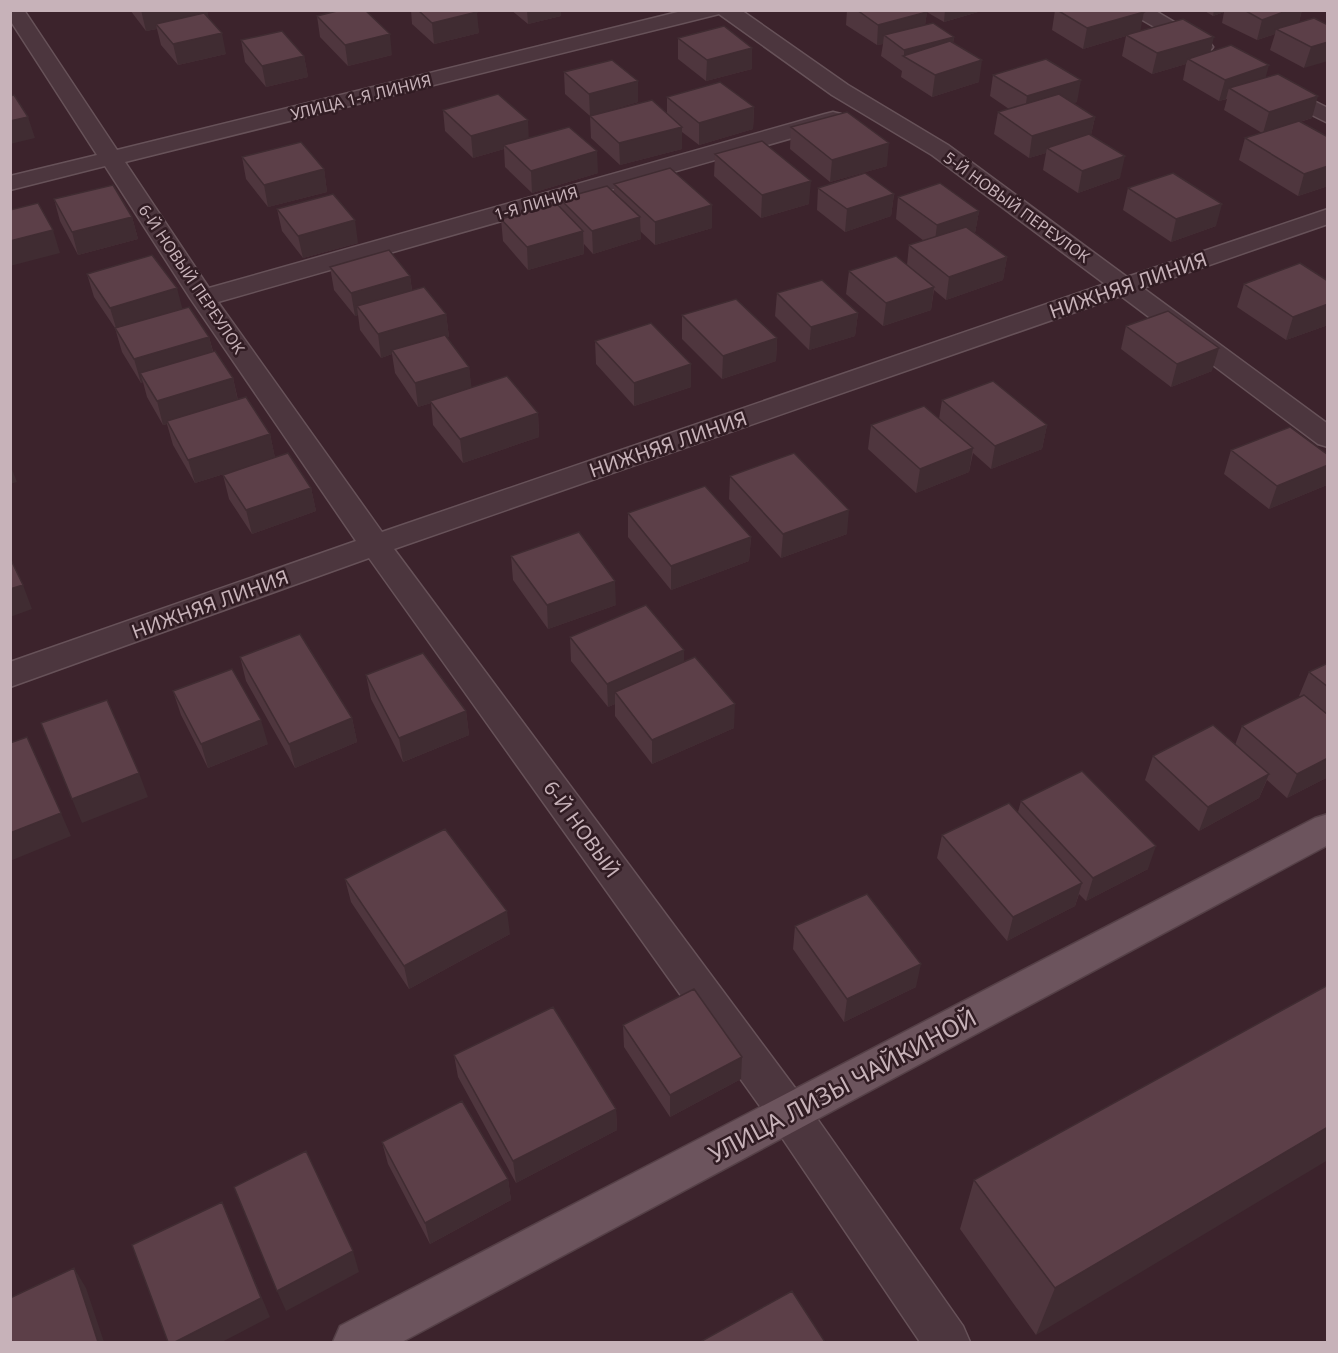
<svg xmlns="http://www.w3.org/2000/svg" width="1338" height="1353" font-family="'Noto Sans',sans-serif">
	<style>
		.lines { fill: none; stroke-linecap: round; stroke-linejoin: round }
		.minor-casing { stroke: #675259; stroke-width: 3 }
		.major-casing { stroke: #554047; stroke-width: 3 }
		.minor { fill: #4c363e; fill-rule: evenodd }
		.major { fill: #6c545d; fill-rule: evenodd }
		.wall { fill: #4f363e }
		.shaded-wall { fill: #402c32 }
		.building { fill: #5c3f48; stroke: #402c32; stroke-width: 1.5 }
		.labels { text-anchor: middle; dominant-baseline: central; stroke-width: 5; stroke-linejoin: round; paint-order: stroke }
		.far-street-label { font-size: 16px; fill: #c7b2b9; stroke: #311c23 }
		.street-label { font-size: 20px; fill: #c7b2b9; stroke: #311c23 }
		.near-street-label { font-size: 24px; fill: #c7b2b9; stroke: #311c23 }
	</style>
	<rect width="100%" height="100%" fill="#3c232c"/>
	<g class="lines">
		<defs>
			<path id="minor" d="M10,10H24L117,150L686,10H741L848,85L948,145L1127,277L1328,209V224L1143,288L1328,424V447L1318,444L1121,296L394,549L804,1100L963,1326L970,1342H920L774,1126L369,558L10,687V662L356,541L190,298L105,166L10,190V176L97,155L10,20ZM719,14L832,95L932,155L1105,284L382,532L218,302L841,124L844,119L841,114L833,112L825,114L209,288L125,162Z
				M1129,10H1154L1210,43L1213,47L1210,51L1203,53L1196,51L1132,14Z
				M1274,81L1328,108V123L1266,92L1263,87L1266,82Z"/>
			<path id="major" d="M1328,814V845L402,1342H333L340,1326L1315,818Z"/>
		</defs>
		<use href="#minor" class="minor-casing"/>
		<use href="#major" class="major-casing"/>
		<use href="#minor" class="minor"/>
		<use href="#major" class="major"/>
	</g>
	<path class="wall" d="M130,10H207L208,18L226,54L178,65L161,45L157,29L146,31Z
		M411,10H475L479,33L434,44L412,24Z
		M511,10H561V16L528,24Z
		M847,10H978V12L944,22L925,11L927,12L925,25L954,37L953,43L979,82L932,97L901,77L902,71L881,56L883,44L877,45L846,25Z
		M1055,10H1142L1140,31L1211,51L1266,77L1312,118L1300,122L1328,137V186L1298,196L1239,160L1245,138L1262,133L1224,110L1227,99L1219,101L1183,80L1186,64L1152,74L1122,56L1126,36L1083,49L1052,30Z
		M1203,10H1302L1299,22L1328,25L1304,68L1270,50L1275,34L1257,40L1222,23L1224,12L1213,16Z
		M317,16L392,55L348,66L320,37Z
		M678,38L752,69L706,81L678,59Z
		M241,40L304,56L308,77L266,87L245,62Z
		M564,72L638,102L590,116L565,94Z
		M993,75L1077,102L1072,103L1095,117L1091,135L1120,178L1078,193L1043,170L1046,153L1029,158L994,134L998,112L1009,109L990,96Z
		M667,97L754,107L753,129L699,145L682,132V149L620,165L591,138L590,116L667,113Z
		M443,110L529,138L598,173L532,193L505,167L504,149L473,158L445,131Z
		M791,127L887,166L830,182L790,149Z
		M715,154L809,204L761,218L714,176Z
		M242,157L324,169L327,192L268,207L246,179Z
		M614,184L712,205V228L655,245L640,231L641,239L593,254L584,244V254L528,270L503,241L501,219L560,208V199L614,192Z
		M818,188L894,194L891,216L845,232L817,210Z
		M1128,188L1216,226L1171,242L1123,210Z
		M898,197L979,211L975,233L1007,257L1003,280L946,300L934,290L931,310L883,326L846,294L849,271L907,265L909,245L924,241L896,219Z
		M54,199L132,217L138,239L78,255L60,221Z
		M277,209L358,243L303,258L282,231Z
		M330,267L410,276L412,290L446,314L449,337H447L469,367L471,388L538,413L539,437L463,463L433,425L431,403L418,407L395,373L392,354L381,358L360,330L358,315L355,316L334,290Z
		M87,274L182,309L209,337L213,351L233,378L238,400L270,434L275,458L311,488L316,511L252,534L229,499L223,475L266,461L195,483L173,445L167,424L163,425L147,397L143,382L141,383L122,352L115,328L94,297Z
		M1328,281V325L1286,340L1237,307L1244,284Z
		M777,293L858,313L855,336L809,350L775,316Z
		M682,315L777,338L776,361L722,379L682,339Z
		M1126,326L1212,371L1171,387L1121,349Z
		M595,341L691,387L634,406L596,364Z
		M942,400L1047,425L1042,449L991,469L973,453L969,472L916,493L868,449L871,425L939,419Z
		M1231,450L1327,485L1269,509L1224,474Z
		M730,476L847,534L781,558L729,499Z
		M628,513L751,537L749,561L671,590L628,537Z
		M511,556L616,605L548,629L513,580Z
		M570,637L684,662L734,728L652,764L615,716V704L608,707L571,661Z
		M240,657L352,718L357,742L295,768L246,681Z
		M1328,663V777L1287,798L1267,780L1259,798L1199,831L1145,780L1153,756L1235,745L1242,726L1301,697L1299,696L1309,672Z
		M366,675L466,711L469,735L403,762L371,699Z
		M173,691L268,744L208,768L181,715Z
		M1021,801L1148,869L1086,901L1079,894L1075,906L1007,941L937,858L942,835L1018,812Z
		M345,879L510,934L409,989L351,902Z
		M795,926L916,987L844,1022L793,949Z
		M1328,985L1036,1335L960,1229L974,1180Z
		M623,1025L741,1079L670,1117L624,1047Z
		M454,1055L616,1109L617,1130L516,1183L458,1077Z
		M382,1142L508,1179L511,1200L430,1244L388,1164Z"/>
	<path class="shaded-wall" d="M141,10H207L209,18L160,28L156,24L157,29L146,31Z
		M527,10H561V16L528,24Z
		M945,10H978V12L944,22Z
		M1214,10H1225L1224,12L1213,16Z
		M1289,10H1302L1298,26L1276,29L1275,34L1257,40L1262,20Z
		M477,12L479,33L434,44L432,23Z
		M927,12L924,32L884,35L883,44L877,45L878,25Z
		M1144,12L1140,32L1126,35V36L1083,49L1087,28Z
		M222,33L226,54L178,65L173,44Z
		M390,34L392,55L348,66L345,45Z
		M954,37L951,58L904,56V50Z
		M1214,37L1209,58L1188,59L1186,64L1152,74L1157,53Z
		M1328,42V61L1304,68L1311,47Z
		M752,48V69L706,81L707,60Z
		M304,56L308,77L266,87L262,66Z
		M982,60L979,82L932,97L935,75Z
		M1269,65L1263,87L1229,88L1226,99L1219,101L1225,80Z
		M1081,80L1077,102L1024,118L1027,96Z
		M638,81V102L590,116L589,94Z
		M1318,96L1312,118L1263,133L1269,112Z
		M754,107L753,129L699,145V123Z
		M28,117L35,138L10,144V121Z
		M1095,117L1090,139L1047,148L1046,153L1029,158L1032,136Z
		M528,120L529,141L504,145V149L473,158L471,136Z
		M682,127V149L620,165L619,143Z
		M889,143L887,166L830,182L832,160Z
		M597,151L598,173L532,193L531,171Z
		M1125,156L1120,178L1078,193L1082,171Z
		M1328,166V186L1298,196L1304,174Z
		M324,169L327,192L268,207L264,185Z
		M811,181L809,204L761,218L762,195Z
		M894,194L891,216L845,232L847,209Z
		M1222,204L1216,226L1171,242L1176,219Z
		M712,205V228L655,245V222Z
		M979,211L975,233L934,248L937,225Z
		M132,217L138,239L78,255L72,232Z
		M640,217L641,239L593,254L592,231Z
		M355,220L358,243L303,258L298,236Z
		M53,230L60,253L10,266V241Z
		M583,231L584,254L528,270L527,247Z
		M1007,257L1003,280L946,300L949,277Z
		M410,276L413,299L357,306L358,315L355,316L351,293Z
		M934,287L931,310L883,326L886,303Z
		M177,288L183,311L117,331L110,308Z
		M1328,304V325L1286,340L1293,317Z
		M858,313L855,336L809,350L811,327Z
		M446,314L449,337L395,354L392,350V354L381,358L378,334Z
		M209,337L215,360L140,373L143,382L141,383L134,359Z
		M777,338L776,361L722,379L723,356Z
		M1219,348L1212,371L1171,387L1177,364Z
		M691,364V387L634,406V383Z
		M469,367L472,391L430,401L431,403L418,407L415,383Z
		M233,378L238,402L167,421V424L163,425L157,401Z
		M538,413L539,437L463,463L460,439Z
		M1047,425L1042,449L991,469L995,446Z
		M270,434L275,458L195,483L188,460Z
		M973,448L969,472L916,493L920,469Z
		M10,464L17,482L10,484Z
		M1328,465L1327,485L1269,509L1277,486Z
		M311,488L316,511L252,534L246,510Z
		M849,510L847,534L781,558L783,534Z
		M751,537L749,561L671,590V566Z
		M615,581L616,605L548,629L547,605Z
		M23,585L32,609L10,617V589Z
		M684,650V674L615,692V704L608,707L607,684Z
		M735,704L734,728L652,764V740Z
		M466,711L469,735L403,762L399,738Z
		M352,718L357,742L295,768L289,744Z
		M261,720L268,744L208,768L201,744Z
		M1328,758V777L1287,798L1297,774Z
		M139,773L148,797L82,823L72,799Z
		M1269,774L1259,798L1199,831L1208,807Z
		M61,813L71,836L10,861V833Z
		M1156,846L1148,869L1086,901L1093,878Z
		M1082,883L1075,906L1007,941L1013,917Z
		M507,911L510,934L409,989L404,966Z
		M921,964L916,987L844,1022L847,999Z
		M742,1057L741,1079L670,1117V1095Z
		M616,1109L617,1130L516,1183L513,1161Z
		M1328,1127V1160L1036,1335L1055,1288Z
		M508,1179L511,1200L430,1244L425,1223Z
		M222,1202L270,1317L222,1342H175Z
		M353,1251L359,1272L286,1311L277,1291Z
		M74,1268L86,1288L104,1342H98Z"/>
	<path class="building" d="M341,10H365L390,34L345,45L317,16Z
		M418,10H475L477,12L432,23Z
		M857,10H925L927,12L878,25Z
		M1057,10H1142L1144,12L1087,28Z
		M1244,10H1289L1262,20Z
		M204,13L222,33L173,44L156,24Z
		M1314,18L1328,25V42L1311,47L1276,29Z
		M1183,19L1214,37L1157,53L1126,35Z
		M933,23L954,37L904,50L884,35Z
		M724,26L752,48L707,60L678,38Z
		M282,31L304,56L262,66L241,40Z
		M950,41L982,60L935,75L903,56Z
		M1231,45L1269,65L1225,80L1188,59Z
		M1046,59L1081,80L1027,96L993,75Z
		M612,60L638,81L589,94L564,72Z
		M1278,74L1318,96L1269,112L1229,88Z
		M720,82L754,107L699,123L667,97Z
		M498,94L528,120L471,136L443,110Z
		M1059,94L1095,117L1032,136L998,112Z
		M14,95L28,117L10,121V96Z
		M652,100L682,127L619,143L590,116Z
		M847,112L889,143L832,160L791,127Z
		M1299,121L1328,137V166L1304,174L1245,138Z
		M569,127L597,151L531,171L504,145Z
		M1089,134L1125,156L1082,171L1047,148Z
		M762,141L811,181L762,195L715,154Z
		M301,142L324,169L264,185L242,157Z
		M670,168L712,205L655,222L614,184Z
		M865,173L894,194L847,209L818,188Z
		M1173,173L1222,204L1176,219L1128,188Z
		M940,183L979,211L937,225L898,197Z
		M113,185L132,217L72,232L54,199Z
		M607,186L640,217L592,231L560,199Z
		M333,194L355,220L298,236L277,209Z
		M38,203L53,230L10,241V210Z
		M557,204L583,231L527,247L501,219Z
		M966,227L1007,257L949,277L909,245Z
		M389,250L410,276L351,293L330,267Z
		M152,255L177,288L110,308L87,274Z
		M896,256L934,287L886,303L849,271Z
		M1300,263L1328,281V304L1293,317L1244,284Z
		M822,280L858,313L811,327L777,293Z
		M424,287L446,314L378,334L357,306Z
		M736,299L777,338L723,356L682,315Z
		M189,307L209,337L134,359L115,328Z
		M1168,311L1219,348L1177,364L1126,326Z
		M651,323L691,364L634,383L595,341Z
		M445,335L469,367L415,383L392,350Z
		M215,351L233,378L157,401L140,373Z
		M507,376L538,413L460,439L430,401Z
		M993,381L1047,425L995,446L942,400Z
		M246,397L270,434L188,460L167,421Z
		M924,406L973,448L920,469L871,425Z
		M1290,427L1328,455V465L1277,486L1231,450Z
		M288,453L311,488L246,510L223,475Z
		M794,453L849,510L783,534L730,476Z
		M705,486L751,537L671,566L628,513Z
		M579,532L615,581L547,605L511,556Z
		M10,558L23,585L10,589Z
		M646,605L684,650L607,684L570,637Z
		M300,634L352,718L289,744L240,657Z
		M423,653L466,711L399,738L366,675Z
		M695,657L735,704L652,740L615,692Z
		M1328,663V687L1309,672Z
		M232,669L261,720L201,744L173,691Z
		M1304,695L1328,715V758L1297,774L1242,726Z
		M107,700L139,773L72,799L41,723Z
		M1213,725L1269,774L1208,807L1153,756Z
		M27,737L61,813L10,833V743Z
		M1082,771L1156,846L1093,878L1021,801Z
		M1009,803L1082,883L1013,917L942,835Z
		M445,829L507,911L404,966L345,879Z
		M867,894L921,964L847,999L795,926Z
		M1328,985V1127L1055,1288L974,1180Z
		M694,989L742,1057L670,1095L623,1025Z
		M553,1007L616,1109L513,1161L454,1055Z
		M462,1101L508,1179L425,1223L382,1142Z
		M306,1151L353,1251L277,1291L234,1187Z
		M222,1202L261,1298L175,1342H168L132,1245Z
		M74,1268L98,1342H10V1298Z
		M792,1291L825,1342H700Z"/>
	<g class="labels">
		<g class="far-street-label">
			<text transform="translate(361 97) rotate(-14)">УЛИЦА 1-Я ЛИНИЯ</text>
			<text transform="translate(536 203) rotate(-16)">1-Я ЛИНИЯ</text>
			<text transform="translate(1017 207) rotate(36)">5-Й НОВЫЙ ПЕРЕУЛОК</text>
			<text transform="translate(192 279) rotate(56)">6-Й НОВЫЙ ПЕРЕУЛОК</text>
		</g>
		<g class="street-label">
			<text transform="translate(1128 285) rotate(-19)">НИЖНЯЯ ЛИНИЯ</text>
			<text transform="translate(668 444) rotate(-19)">НИЖНЯЯ ЛИНИЯ</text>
			<text transform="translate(210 604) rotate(-20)">НИЖНЯЯ ЛИНИЯ</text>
			<text transform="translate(582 829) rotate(54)">6-Й НОВЫЙ</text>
		</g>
		<g class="near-street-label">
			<text transform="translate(842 1085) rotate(-28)">УЛИЦА ЛИЗЫ ЧАЙКИНОЙ</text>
		</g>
	</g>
	<rect width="1338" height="1353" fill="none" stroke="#c7b2b9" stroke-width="24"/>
</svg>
